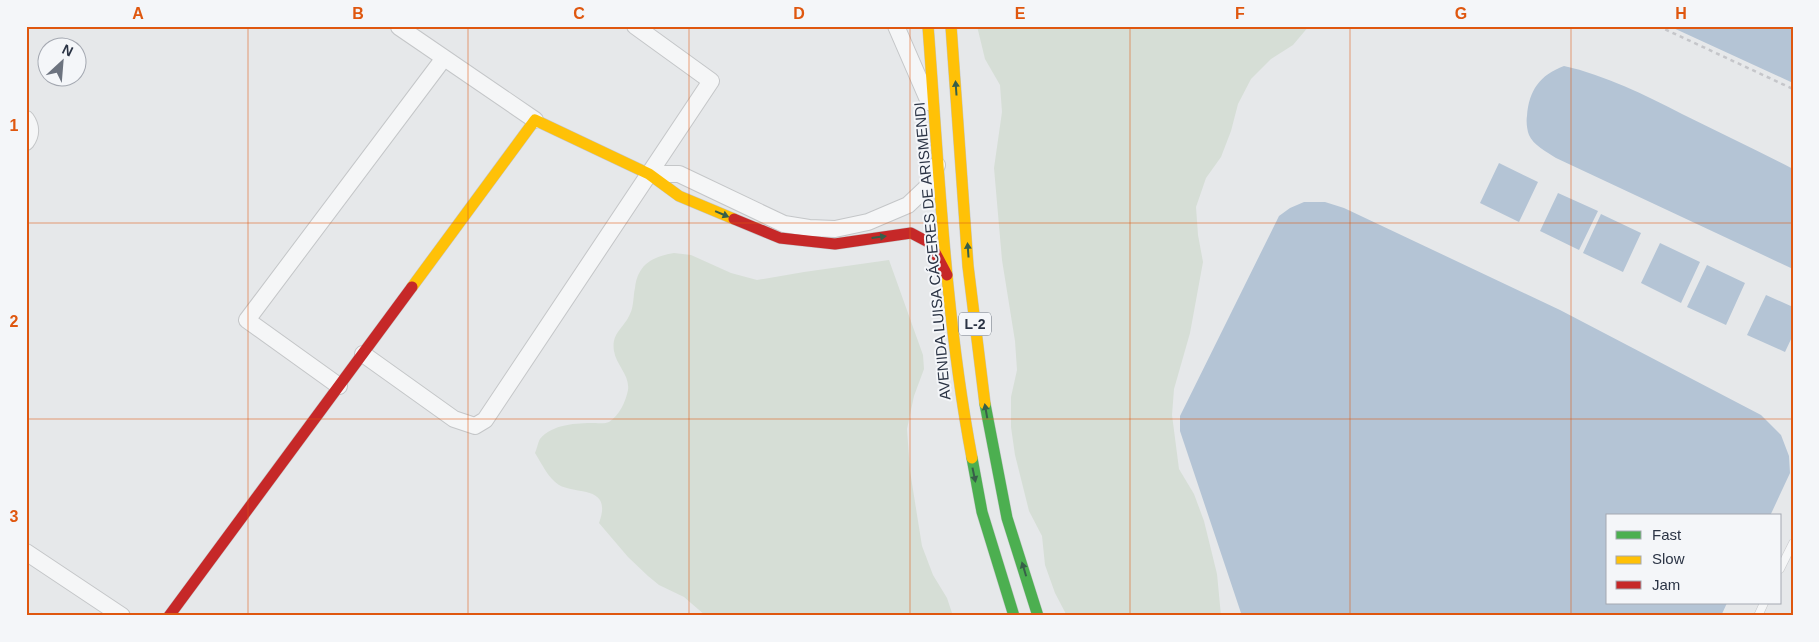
<svg xmlns="http://www.w3.org/2000/svg" width="1819" height="642" font-family="Arial,sans-serif">
	<style>
		.green { fill: #d6ded6 }
		.water { fill: #b4c4d5 }
		.lines { fill: none; stroke-linecap: round; stroke-linejoin: round }
		.lane-casing { stroke: #c4c6c8; stroke-width: 9 }
		.street-casing { stroke: #c4c6c8; stroke-width: 18 }
		.fast-casing { stroke: #c4c6c8; stroke-width: 12 }
		.slow-casing { stroke: #c4c6c8; stroke-width: 12 }
		.jam-casing { stroke: #c4c6c8; stroke-width: 12 }
		.path { stroke: #c5c6ca; stroke-width: 2.5; stroke-dasharray: 4 4; stroke-linecap: butt }
		.lane { stroke: #f5f6f7; stroke-width: 8 }
		.street { stroke: #f5f6f7; stroke-width: 16 }
		.fast { stroke: #4caf50; stroke-width: 11 }
		.slow { stroke: #ffc107; stroke-width: 11 }
		.jam { stroke: #c62828; stroke-width: 11 }
		.oneway { fill: #375f49 }
		.grid { fill: none; stroke: #df570f; stroke-width: 1; stroke-opacity: 0.55 }
		.labels { text-anchor: middle; dominant-baseline: central; stroke-width: 4; stroke-linejoin: round; paint-order: stroke }
		.shield { fill: #f4f6f9; stroke: #676e7b; stroke-width: 1 }
		.shield-label { font-size: 14px; font-weight: bold; fill: #2b3445 }
		.street-label { font-size: 15px; fill: #2b3445; stroke: #f4f6f9 }
		.neatline { fill: none; stroke: #df570f; stroke-width: 2 }
		.grid-label { font-size: 16px; text-anchor: middle; font-weight: bold; fill: #df570f }
	</style>
	<rect width="100%" height="100%" fill="#e6e8ea"/>
	<path class="green" d="M977,26H1309L1293,45L1271,59L1251,79L1238,104L1231,131L1221,157L1206,178L1196,207L1198,235L1203,262L1190,333L1174,389L1172,415L1179,469L1194,494L1204,521L1217,574L1221,616H1067L1055,593L1045,565L1042,536L1029,511L1015,455L1011,427V397L1017,370L1015,341L1002,260L994,168L1002,112L1000,85L985,59Z
		M674,253L691,255L731,273L757,280L804,272L889,260L923,355L924,369L914,396L907,429L910,471L922,546L933,575L947,598L953,616H706L684,597L659,585L648,576L628,557L599,523C613,485 577,495 559,485C548,478 542,464 535,453C537,449 538,442 540,439C552,424 577,423 594,423C598,423 605,424 609,422C619,416 626,401 628,390C630,375 616,365 614,351C611,333 624,328 630,314C634,306 633,296 635,288C638,264 652,257 674,253Z"/>
	<path class="water" d="M1669,26H1793V83Z
		M1564,66C1605,75 1645,95 1682,114C1719,132 1756,150 1793,169V269L1556,158C1547,152 1533,145 1529,135C1527,130 1526,121 1527,116C1529,90 1540,75 1564,66Z
		M1499,163L1538,182L1519,222L1480,203Z
		M1558,193L1598,211L1579,250L1540,231Z
		M1304,202H1325L1344,208L1560,310L1761,415L1781,435L1789,456L1790,473L1770,516H1608V603H1727L1721,616H1242L1180,431V416L1279,216L1290,208Z
		M1601,214L1641,233L1623,272L1583,253Z
		M1660,243L1700,262L1681,303L1641,283Z
		M1707,265L1745,283L1726,325L1687,307Z
		M1766,295L1793,307V335L1785,352L1747,335Z"/>
	<g class="lines">
		<defs>
			<path id="lane" d="M1780,569L1793,543
				M1758,616L1764,603"/>
			<path id="street" d="M896,26L929,102
				M399,27L535,120
				M26,119C31,126 32,134 26,142
				M649,174H679L784,224L809,228L835,229L868,222L908,205L926,188L937,165
				M363,354L454,419L475,426L485,420L711,81L635,26
				M339,386L247,320L444,58
				M26,552L122,616"/>
			<path id="fast" d="M985,404L1007,518L1038,616
				M972,458L982,512L1014,616"/>
			<path id="slow" d="M928,26C939,170 945,316 972,458
				M951,26L968,266L985,404
				M412,287L535,120L649,174L679,196L734,219"/>
			<path id="jam" d="M734,219L780,238L835,244L911,233L930,243L947,275
				M169,616L412,287"/>
		</defs>
		<use href="#lane" class="lane-casing"/>
		<use href="#street" class="street-casing"/>
		<use href="#fast" class="fast-casing"/>
		<use href="#slow" class="slow-casing"/>
		<use href="#jam" class="jam-casing"/>
		<path class="path" d="M1658,26L1793,89"/>
		<use href="#lane" class="lane"/>
		<use href="#street" class="street"/>
		<use href="#fast" class="fast"/>
		<use href="#slow" class="slow"/>
		<use href="#jam" class="jam"/>
	</g>
	<defs><path id="oneway-solid" d="M-6-.8H1V-3.2L6.5 0L1 3.2V.8H-6Z" transform="scale(1.25)"/></defs>
	<g class="oneway">
		<use href="#oneway-solid" transform="translate(956 88) rotate(-94)"/>
		<use href="#oneway-solid" transform="translate(722 214) rotate(23)"/>
		<use href="#oneway-solid" transform="translate(879 237) rotate(-7)"/>
		<use href="#oneway-solid" transform="translate(968 250) rotate(-94)"/>
		<use href="#oneway-solid" transform="translate(986 411) rotate(-100)"/>
		<use href="#oneway-solid" transform="translate(974 475) rotate(78)"/>
		<use href="#oneway-solid" transform="translate(1024 569) rotate(-107)"/>
	</g>
	<path class="grid" d="M248,26V616M468,26V616M689,26V616M910,26V616M1130,26V616M1350,26V616M1571,26V616M26,223H1793M26,419H1793"/>
	<g class="labels">
		<rect class="shield" x="959" y="312.5" width="32" height="23" rx="4"/>
		<g class="shield-label">
			<text x="975" y="324">L-2</text>
		</g>
		<g class="street-label">
			<text transform="translate(932 251) rotate(-95)">AVENIDA LUISA CÁCERES DE ARISMENDI</text>
		</g>
	</g>
	<rect width="1819" height="642" fill="none" stroke="#f4f6f9" stroke-width="55"/>
	<rect x="1606" y="514" width="175" height="90" fill="#f4f6f9" stroke="#a4a8b1"/>
	<rect x="1616" y="531" width="25" height="8" fill="#4caf50" stroke="#a4a8b1"/>
	<text x="1652" y="540" font-size="15" fill="#2b3445">Fast</text>
	<rect x="1616" y="556" width="25" height="8" fill="#ffc107" stroke="#a4a8b1"/>
	<text x="1652" y="564" font-size="15" fill="#2b3445">Slow</text>
	<rect x="1616" y="581" width="25" height="8" fill="#c62828" stroke="#a4a8b1"/>
	<text x="1652" y="590" font-size="15" fill="#2b3445">Jam</text>
	<g transform="translate(62 62) rotate(26)"><circle r="24" fill="#f4f6f9" stroke="#a4a8b1"/>
	<path d="M0-4L9 19L0 12L-9 19Z" fill="#6c737f"/>
	<text y="-8" font-size="14" font-weight="bold" text-anchor="middle" fill="#2b3445">N</text>
	</g>
	<rect x="28" y="28" width="1764" height="586" class="neatline"/>
	<g class="grid-label">
		<text x="138" y="19">A</text>
		<text x="358" y="19">B</text>
		<text x="579" y="19">C</text>
		<text x="799" y="19">D</text>
		<text x="1020" y="19">E</text>
		<text x="1240" y="19">F</text>
		<text x="1461" y="19">G</text>
		<text x="1681" y="19">H</text>
		<text x="14" y="131">1</text>
		<text x="14" y="327">2</text>
		<text x="14" y="522">3</text>
	</g>
</svg>
